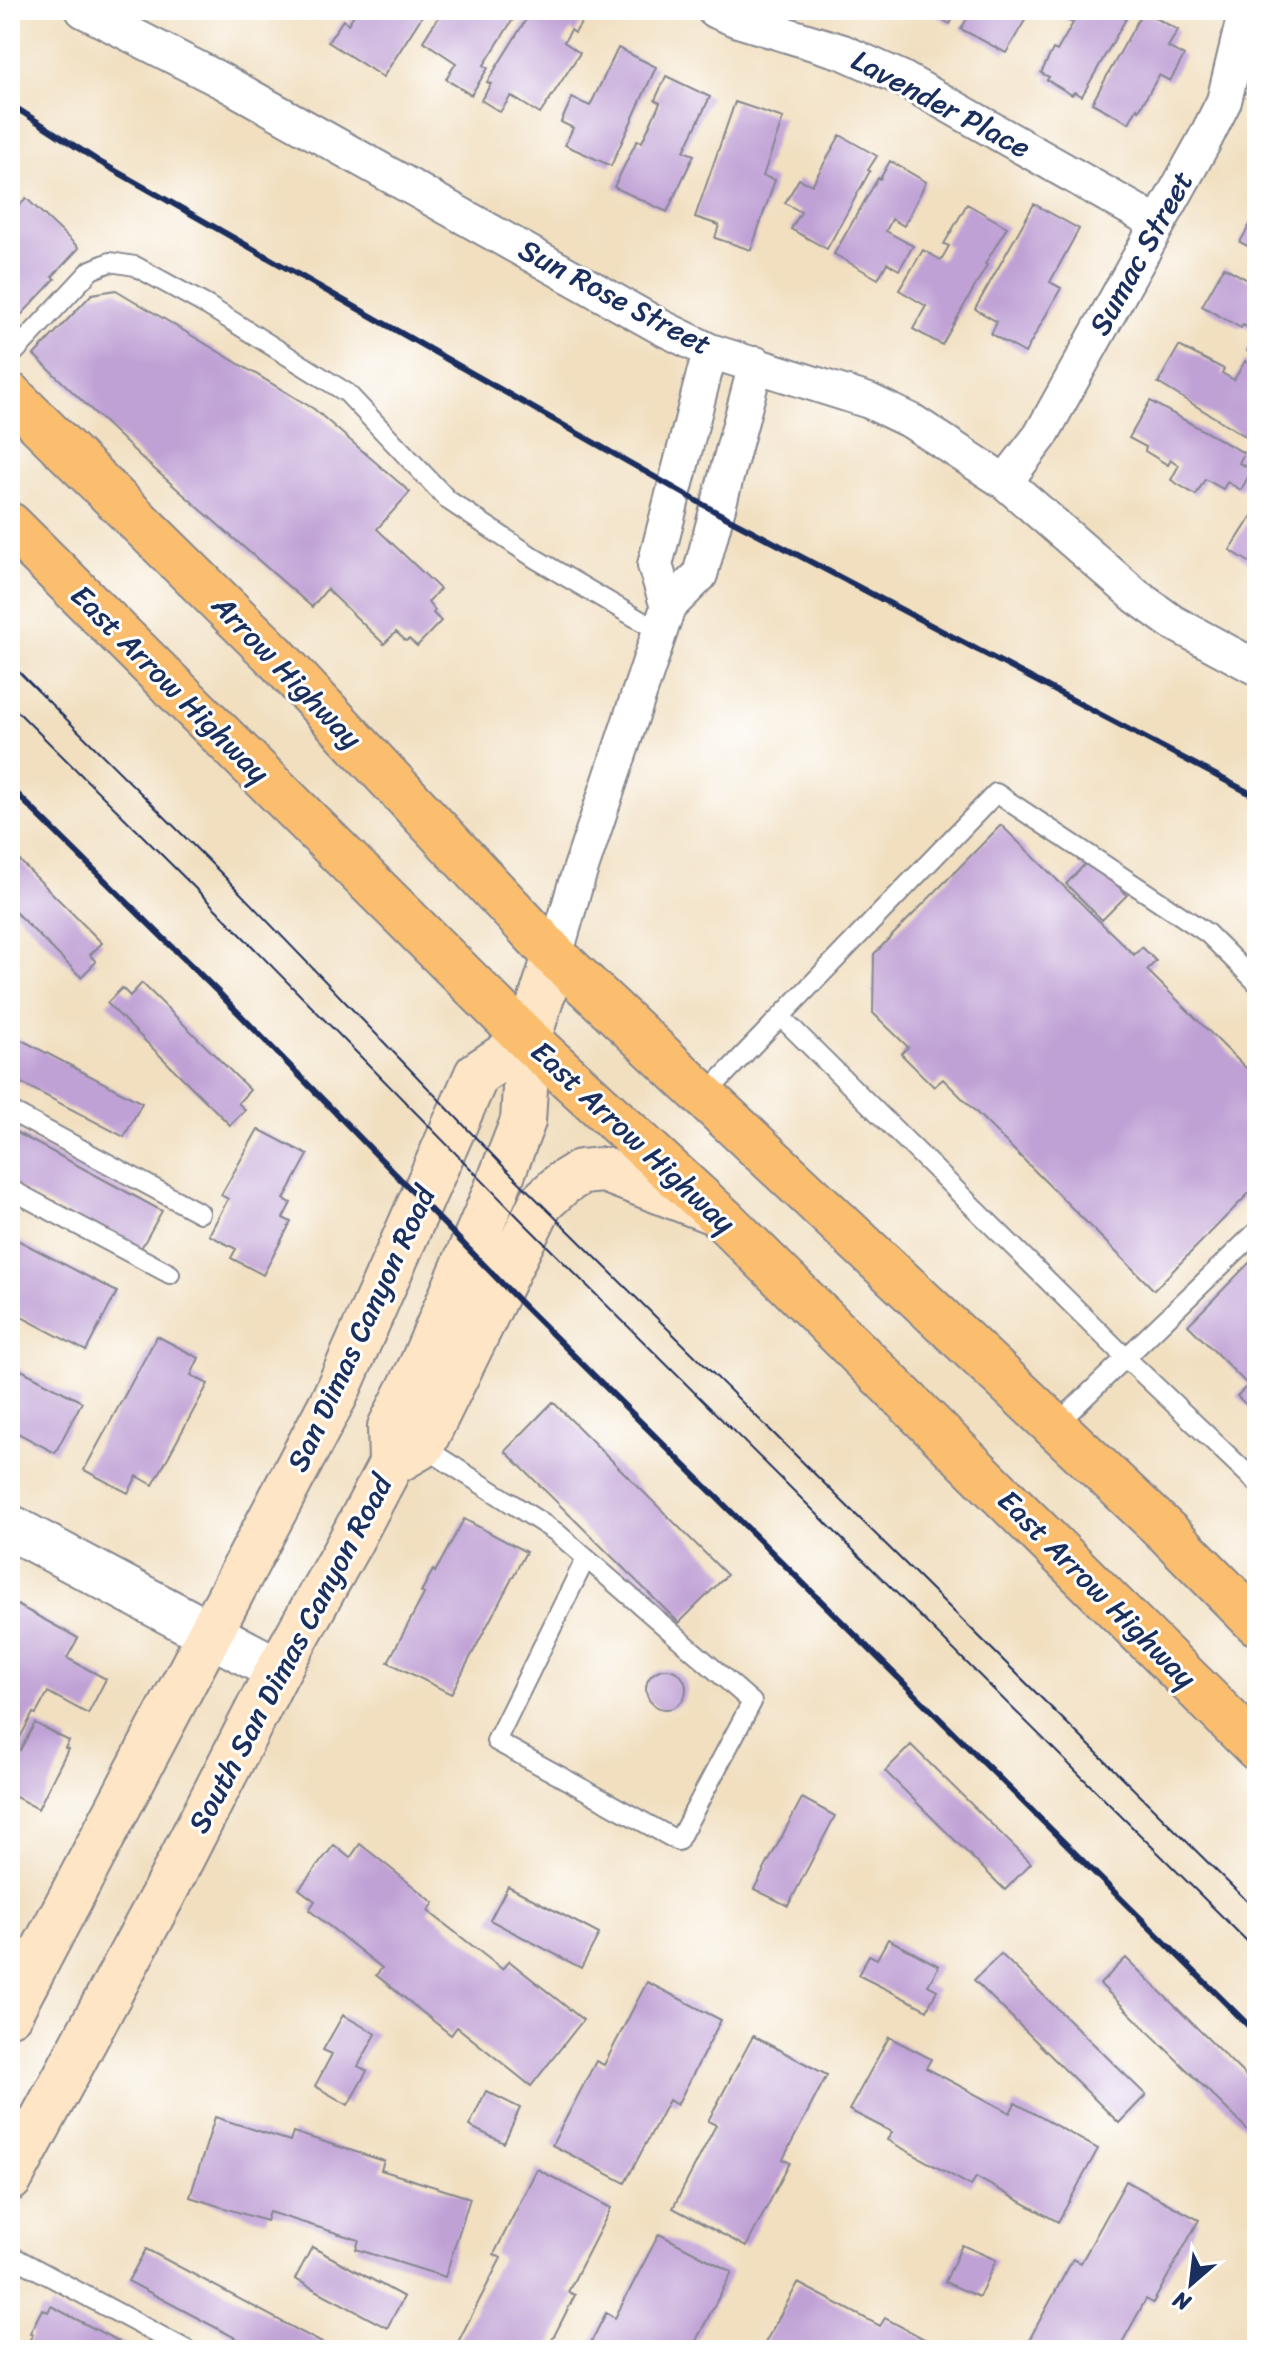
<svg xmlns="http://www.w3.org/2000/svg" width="1267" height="2360" font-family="Sriracha,sans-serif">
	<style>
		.building { fill: #c0a1d5 }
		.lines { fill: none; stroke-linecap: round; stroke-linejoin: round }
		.service-casing { stroke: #86878f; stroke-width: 22 }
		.minor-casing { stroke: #86878f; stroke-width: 38 }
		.tertiary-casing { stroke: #86878f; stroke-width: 48 }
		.secondary-casing { stroke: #86878f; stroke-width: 48 }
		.primary-casing { stroke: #86878f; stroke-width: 48 }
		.service { stroke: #fff; stroke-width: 18 }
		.minor { stroke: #fff; stroke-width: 34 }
		.tertiary { stroke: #fff; stroke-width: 44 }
		.secondary { stroke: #fde5c5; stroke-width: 44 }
		.primary { stroke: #fbbe6e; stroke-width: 44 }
		.tram { stroke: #1b2f5e; stroke-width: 2 }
		.rail { stroke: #1b2f5e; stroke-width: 6 }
		.labels { text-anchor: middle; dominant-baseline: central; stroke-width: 6; stroke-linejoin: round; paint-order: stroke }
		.street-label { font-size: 30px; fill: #1b2f5e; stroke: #fff }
	</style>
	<rect width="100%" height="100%" fill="#fff"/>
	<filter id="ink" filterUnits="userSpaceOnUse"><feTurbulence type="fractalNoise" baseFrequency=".0125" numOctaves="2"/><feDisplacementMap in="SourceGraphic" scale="16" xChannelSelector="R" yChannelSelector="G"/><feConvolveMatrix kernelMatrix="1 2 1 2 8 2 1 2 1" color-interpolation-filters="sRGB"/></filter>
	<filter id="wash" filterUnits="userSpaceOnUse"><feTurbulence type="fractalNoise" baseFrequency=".006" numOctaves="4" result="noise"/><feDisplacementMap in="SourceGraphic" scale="32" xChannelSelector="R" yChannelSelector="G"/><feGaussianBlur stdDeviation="1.8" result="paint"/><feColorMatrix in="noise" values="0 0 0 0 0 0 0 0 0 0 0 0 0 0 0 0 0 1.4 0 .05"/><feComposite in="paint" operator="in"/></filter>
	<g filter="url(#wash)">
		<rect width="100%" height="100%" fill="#f1dfc0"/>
		<g id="blocks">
			<path class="building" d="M357,10H426L383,77L328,42L343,20L348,24Z
				M443,10H519L484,65L488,68L471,95L446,79L456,63L423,41Z
				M532,10H589L575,33L571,30L564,42L580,53L540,114L511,96L500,112L481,100L491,84L487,82Z
				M926,10H958L950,24Z
				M972,10H1031L1006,53L961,29Z
				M1061,10H1131L1082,96L1074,92L1072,95L1047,80L1049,77L1041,73L1053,49L1057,51L1073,23L1058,15Z
				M1143,11L1178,30L1168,47L1184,56L1170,81L1159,75L1139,110L1137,108L1129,123L1092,103Z
				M618,48L656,67L611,166L565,145L573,128L561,122L572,98L590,106Z
				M666,76L710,97L684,151L694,155L667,212L614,187L637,140L642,142L660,103L655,100Z
				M735,102L783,118L763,176L775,180L751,250L715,238L719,225L695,217Z
				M840,135L877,156L868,170L870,171L827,249L791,229L801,212L785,203L799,179L812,185Z
				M890,161L926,182L904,226L892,219L886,231L913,246L899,270L887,263L878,279L834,254L878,178L880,179Z
				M26,198L79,248L52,277L55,279L10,327V216Z
				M967,204L1007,227L985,264L987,265L942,345L913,329L926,306L899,290L923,250L941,260L949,246L944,244Z
				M1034,204L1079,229L1050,282L1061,288L1025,353L991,334L997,322L975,309Z
				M1257,212V251L1240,242Z
				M1224,267L1257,285V356L1247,351L1257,332L1243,325L1241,328L1202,306Z
				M116,290L314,409L410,492L377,529L440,589L428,602L435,610L433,613L441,621L417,646L409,639L406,641L396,632L384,644L327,589L312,607L143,459L34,355L92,294Z
				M1179,346L1224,369L1222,373L1234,380L1245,361L1257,368V431L1252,440L1158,383Z
				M1150,401L1244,453L1239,463L1252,470L1241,490L1227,482L1223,489L1205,479L1196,495L1171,480L1179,465L1171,460L1168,465L1145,451L1146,447L1129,438Z
				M1257,508V567L1230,550Z
				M1001,825L1134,955L1142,947L1156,961L1147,970L1257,1079V1185L1154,1290L943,1079L934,1087L901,1054L908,1047L873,1013L874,954Z
				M10,851L102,943L90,955L96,962L81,977L10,907Z
				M1090,859L1127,895L1102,920L1066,884Z
				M142,983L250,1090L238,1103L245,1110L230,1125L107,1003L122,988L130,996Z
				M10,1034L142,1103L124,1137L10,1077Z
				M10,1129L162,1211L139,1252L10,1183Z
				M258,1129L308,1155L284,1199L291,1203L283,1218L291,1222L263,1275L231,1258L236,1249L209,1235L228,1199L221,1195Z
				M10,1236L117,1292L86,1351L10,1311Z
				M1257,1255V1415L1237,1396L1248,1385L1188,1325Z
				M157,1336L199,1358L191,1375L208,1384L153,1485L137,1476L128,1493L84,1470Z
				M10,1364L82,1402L55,1453L10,1429Z
				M553,1402L727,1575L679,1623L505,1451Z
				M464,1519L526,1552L451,1694L388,1662L424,1594L421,1592L433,1570L435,1572Z
				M10,1601L78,1638L67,1658L106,1679L88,1714L48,1692L36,1714L33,1713L15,1747L20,1750L35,1723L69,1741L65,1748L68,1749L38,1809L10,1794V1764L12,1760L10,1758Z
				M646 1689a20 20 0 1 1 40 0a20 20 0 1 1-40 0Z
				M911,1745L1031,1863L1005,1890L885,1771Z
				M802,1798L835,1816L788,1906L754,1889Z
				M360,1844L434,1903L428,1911L502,1969L509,1961L583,2020L531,2086L457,2027L451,2035L376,1975L382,1968L309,1910L315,1901L299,1889L334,1845L350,1858Z
				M508,1886L599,1934L581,1968L490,1920Z
				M888,1939L939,1966L928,1985L937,1990L927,2010L858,1975L869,1955L877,1959Z
				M1001,1954L1146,2095L1119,2123L974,1980Z
				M1126,1958L1257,2087V2139L1100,1984Z
				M647,1982L721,2020L677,2105L669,2100L625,2183L552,2145L596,2061L604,2065Z
				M343,2015L376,2034L358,2066L367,2071L348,2105L315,2086L332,2054L323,2050Z
				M753,2036L827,2075L783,2159L790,2163L746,2247L673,2208L716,2125L708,2121Z
				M889,2037L931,2059L926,2068L1010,2113L1015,2103L1098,2149L1058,2222L976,2177L971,2186L887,2140L892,2132L849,2110Z
				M486,2091L520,2108L504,2143L469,2126Z
				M215,2117L290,2141L293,2132L384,2161L381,2170L470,2198L445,2277L356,2249L359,2240L269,2212L266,2221L190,2197Z
				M537,2169L611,2208L568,2292L575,2295L547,2350H472L458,2342L501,2258L494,2254Z
				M1126,2181L1199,2220L1153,2303L1146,2299L1118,2350H1041L1028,2342L1073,2259L1081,2263Z
				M659,2234L732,2272L691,2350H587L606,2313L615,2318Z
				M962,2245L996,2260L979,2297L945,2282Z
				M312,2247L404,2297L387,2328L295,2279Z
				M146,2249L335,2350H258L128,2281Z
				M798,2283L880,2326L885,2318L945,2350H761Z
				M51,2306L135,2350H11L15,2341L26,2347L33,2334L30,2333L42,2309L48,2312Z"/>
		</g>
	</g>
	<g filter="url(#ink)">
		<use href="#blocks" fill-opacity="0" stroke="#86878f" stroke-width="2"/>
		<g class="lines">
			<defs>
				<path id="service" d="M10,357L91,270L110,262L135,266L208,306L347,393L448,500L536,559L660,632
					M782,1018L1126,1358L1257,1483
					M704,1096L996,793L1207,933L1257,983
					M10,1111L200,1213
					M10,1189L170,1274
					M1055,1426L1257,1231
					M422,1446L556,1532L752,1702L678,1841L496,1741L586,1558
					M10,2255L187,2350"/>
				<path id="minor" d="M83,10L222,81L661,327L710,351L869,401L913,422L1005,482L1136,596L1172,622L1257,668
					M714,10L738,20L843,52L901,78L1157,223
					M1005,482L1041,435L1203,143L1224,101L1246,10
					M668,607L655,565L710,351
					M555,956L575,886L668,607L700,575L756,364"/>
				<path id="tertiary" d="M10,1527L278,1670"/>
				<path id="secondary" d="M391,1464L422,1446L541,1203L563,1183L581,1172L604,1170L714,1212
					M10,2013L335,1396L477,1074L528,1040
					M10,2179L164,1893L278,1670L350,1542L391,1464L390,1427L422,1364L495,1193L523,1121L528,1040L555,956"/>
				<path id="primary" d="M10,395L273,654L555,956L1168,1533L1257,1623
					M10,525L528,1040L725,1221L1257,1748"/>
			</defs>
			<use href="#service" class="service-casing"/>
			<use href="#minor" class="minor-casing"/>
			<use href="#tertiary" class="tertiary-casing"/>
			<use href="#secondary" class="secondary-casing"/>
			<use href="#primary" class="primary-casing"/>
			<use href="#service" class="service"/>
			<use href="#minor" class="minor"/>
			<use href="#tertiary" class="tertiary"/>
			<use href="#secondary" class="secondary"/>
			<use href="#primary" class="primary"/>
			<path class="tram" d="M10,663L222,874L504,1167L1257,1911
				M10,704L194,887L528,1227L1257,1951"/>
			<path class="rail" d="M10,104L98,161L718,513L1257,797
				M10,787L218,992L524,1306L1257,2034"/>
		</g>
	</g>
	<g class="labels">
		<g class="street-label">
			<text transform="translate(941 104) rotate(28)">Lavender Place</text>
			<text transform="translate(1141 253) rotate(-61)">Sumac Street</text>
			<text transform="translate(615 297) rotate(28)">Sun Rose Street</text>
			<text transform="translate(287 672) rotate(46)">Arrow Highway</text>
			<text transform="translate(170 684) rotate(45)">East Arrow Highway</text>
			<text transform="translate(633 1137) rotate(43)">East Arrow Highway</text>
			<text transform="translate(361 1329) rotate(-65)">San Dimas Canyon Road</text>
			<text transform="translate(1097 1589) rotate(45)">East Arrow Highway</text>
			<text transform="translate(290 1654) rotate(-62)">South San Dimas Canyon Road</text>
		</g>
	</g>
	<rect width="1267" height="2360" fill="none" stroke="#fff" stroke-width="40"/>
	<g transform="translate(1191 2284) rotate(208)" stroke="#ffffff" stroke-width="6" paint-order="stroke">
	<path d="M0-6L14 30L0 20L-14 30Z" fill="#1b2f5e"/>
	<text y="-12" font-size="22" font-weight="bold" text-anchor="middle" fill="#1b2f5e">N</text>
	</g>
</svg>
